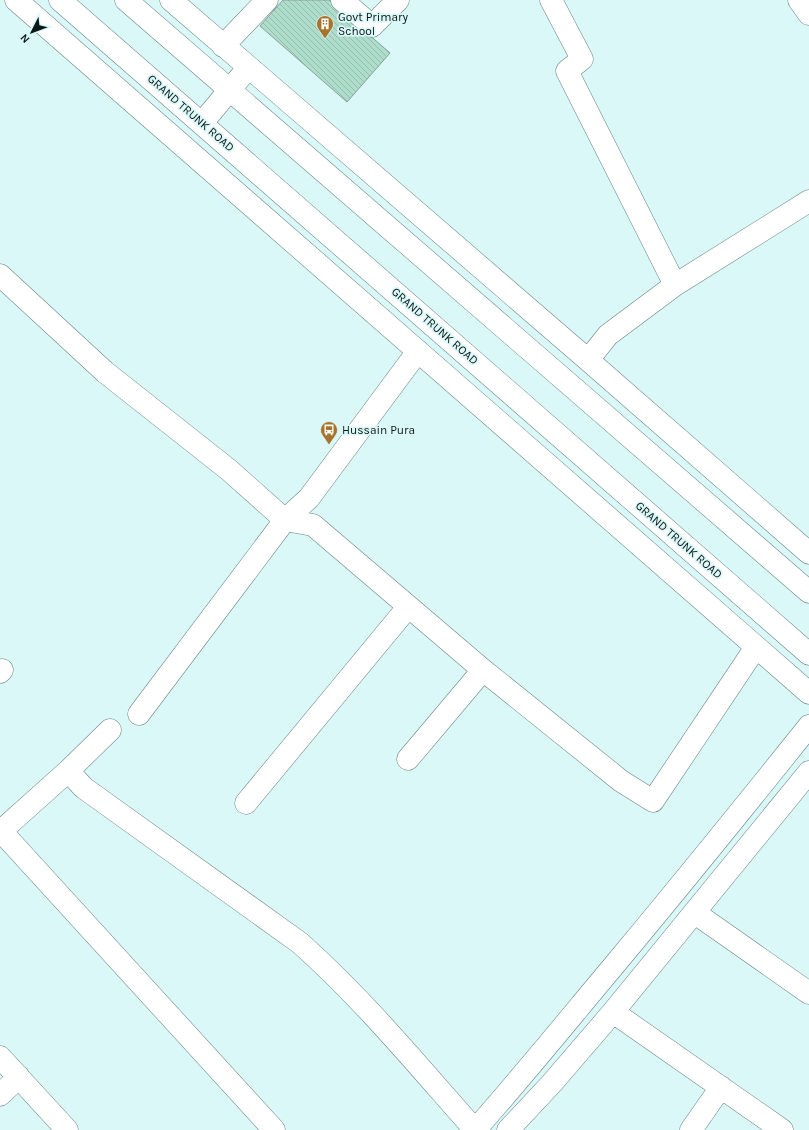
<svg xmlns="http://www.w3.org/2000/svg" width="809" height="1130" font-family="Karla,sans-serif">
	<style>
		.building { fill: url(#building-back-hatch); stroke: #87a097 }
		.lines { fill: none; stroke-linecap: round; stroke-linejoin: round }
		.minor-casing { stroke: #678282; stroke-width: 23 }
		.highway-casing { stroke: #678282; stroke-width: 23 }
		.minor { stroke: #fff; stroke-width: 22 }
		.highway { stroke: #fff; stroke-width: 22 }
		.labels { text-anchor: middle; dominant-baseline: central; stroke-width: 3.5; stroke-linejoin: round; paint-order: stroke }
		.poi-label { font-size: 12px; fill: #0c1717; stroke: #dbf8f8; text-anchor: start }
		.street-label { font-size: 12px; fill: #0c1717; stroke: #dbf8f8 }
	</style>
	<defs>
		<pattern id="building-back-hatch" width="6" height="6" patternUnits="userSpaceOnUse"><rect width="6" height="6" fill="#aeddcc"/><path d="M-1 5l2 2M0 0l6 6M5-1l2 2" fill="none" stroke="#94bdae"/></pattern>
	</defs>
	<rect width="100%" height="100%" fill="#dbf8f8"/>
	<path class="building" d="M283,0H329L390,53L347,102L260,26Z"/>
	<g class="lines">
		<defs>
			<path id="minor" d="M16,0L809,693
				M171,0L588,360L809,553
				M342,0L372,26L398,0
				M551,0L582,59L567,71L675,285L608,335L588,360
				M799,0L809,14
				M223,46L267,0
				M0,275L105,372L229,470L285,520L313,525L483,670L621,781L653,801L756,647
				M675,285L809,201
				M0,672L2,670
				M139,714L285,520L309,498L418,351
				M408,759L483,670
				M68,771L84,788L300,943C364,1000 418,1066 475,1130
				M246,803L408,607
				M0,830L274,1130
				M0,832L68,771L110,730
				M695,913L809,993
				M613,1012L782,1130
				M0,1057L67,1130
				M0,1095L19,1077
				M475,1130C523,1076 569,1019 616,963C681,885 745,806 809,726
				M508,1130L552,1083L613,1012L809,772
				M691,1130L721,1087"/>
			<path id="highway" d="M60,0L809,654
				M126,0L809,592
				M202,123L248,68"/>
		</defs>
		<use href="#minor" class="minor-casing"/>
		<use href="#highway" class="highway-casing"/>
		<use href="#minor" class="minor"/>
		<use href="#highway" class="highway"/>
	</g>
	<defs>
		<symbol id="building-pin" viewBox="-11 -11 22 30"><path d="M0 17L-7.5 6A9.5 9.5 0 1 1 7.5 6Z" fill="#a8732c" stroke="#dbf8f8"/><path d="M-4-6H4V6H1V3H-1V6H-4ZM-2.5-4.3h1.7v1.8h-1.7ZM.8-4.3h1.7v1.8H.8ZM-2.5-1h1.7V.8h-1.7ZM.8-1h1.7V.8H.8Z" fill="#fff"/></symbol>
		<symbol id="bus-pin" viewBox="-11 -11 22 30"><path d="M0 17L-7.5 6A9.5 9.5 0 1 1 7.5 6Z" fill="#a8732c" stroke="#dbf8f8"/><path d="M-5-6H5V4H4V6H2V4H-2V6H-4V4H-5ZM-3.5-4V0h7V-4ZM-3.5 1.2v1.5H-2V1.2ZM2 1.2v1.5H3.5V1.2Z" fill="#fff"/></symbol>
	</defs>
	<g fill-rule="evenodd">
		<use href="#building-pin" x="315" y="14" width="20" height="27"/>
		<use href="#bus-pin" x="319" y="420" width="20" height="27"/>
	</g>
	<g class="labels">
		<g class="poi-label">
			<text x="338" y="17">Govt Primary<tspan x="338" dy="14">School</tspan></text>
			<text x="342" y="430">Hussain Pura</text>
		</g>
		<g class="street-label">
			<text transform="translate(191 113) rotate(41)">GRAND TRUNK ROAD</text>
			<text transform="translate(435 326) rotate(41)">GRAND TRUNK ROAD</text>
			<text transform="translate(679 540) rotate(41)">GRAND TRUNK ROAD</text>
		</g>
	</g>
	<g transform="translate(32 32) rotate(228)" stroke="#dbf8f8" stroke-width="3" paint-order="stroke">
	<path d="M0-3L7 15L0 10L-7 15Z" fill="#0c1717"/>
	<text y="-6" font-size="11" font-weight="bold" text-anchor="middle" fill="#0c1717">N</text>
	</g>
</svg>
